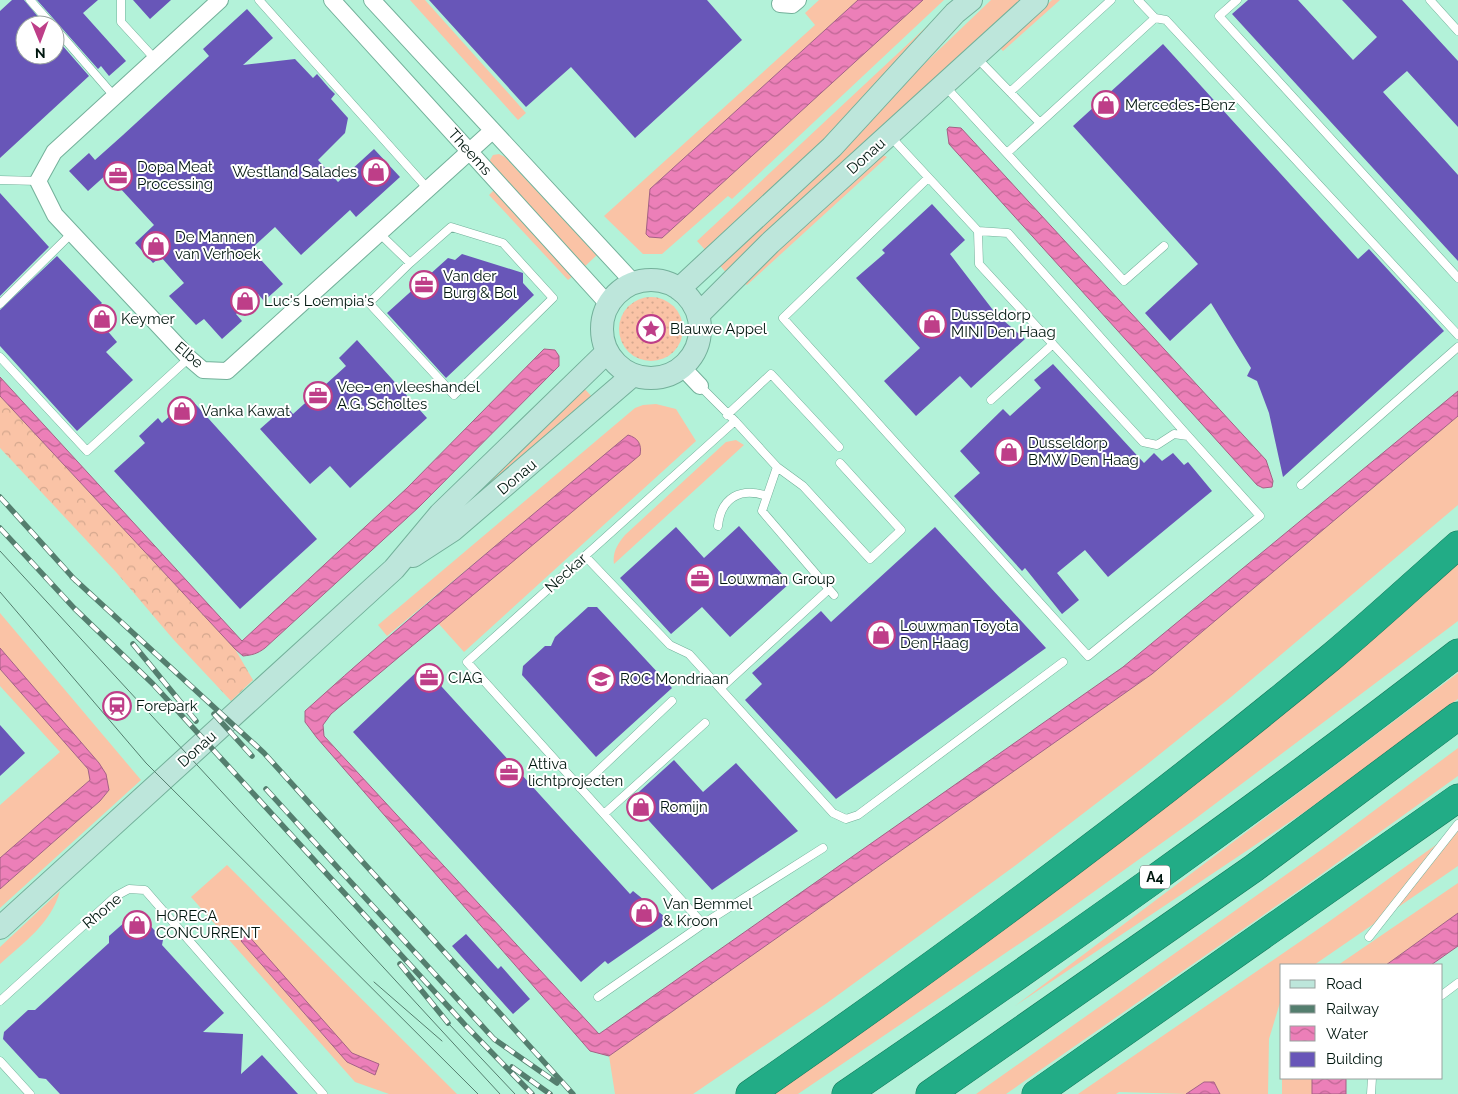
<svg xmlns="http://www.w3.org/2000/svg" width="1458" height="1094" font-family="Raleway,sans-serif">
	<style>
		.grass { fill: #fac3a6; fill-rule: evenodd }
		.forest { fill: url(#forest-crowns) }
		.garden { fill: url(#garden-dots) }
		.water { fill: url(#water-waves); stroke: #a56085 }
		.building { fill: #6856b8 }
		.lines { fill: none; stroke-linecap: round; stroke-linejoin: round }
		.service-casing { stroke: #73b09a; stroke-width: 9 }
		.minor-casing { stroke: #73b09a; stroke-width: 18 }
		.secondary-casing { stroke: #73b09a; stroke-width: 24 }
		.motorway-casing { stroke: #16785c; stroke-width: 29 }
		.service { stroke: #fff; stroke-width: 8 }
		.minor { stroke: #fff; stroke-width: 16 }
		.secondary { stroke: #bde6db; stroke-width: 22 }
		.motorway { stroke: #22ac86; stroke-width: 28 }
		.tram { stroke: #547e6e; stroke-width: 1 }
		.rail-casing { stroke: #547e6e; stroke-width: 5.5 }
		.rail { stroke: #fff; stroke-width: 4; stroke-dasharray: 11; stroke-linecap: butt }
		.labels { text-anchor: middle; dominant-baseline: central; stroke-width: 4; stroke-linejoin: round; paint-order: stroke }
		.shield { fill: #fff; stroke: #4c5d57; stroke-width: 1 }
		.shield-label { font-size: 14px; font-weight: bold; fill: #00170f }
		.poi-label { font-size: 15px; fill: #00170f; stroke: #fff; text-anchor: start }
		.street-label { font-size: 15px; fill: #00170f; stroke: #fff }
	</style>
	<defs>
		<pattern id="forest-crowns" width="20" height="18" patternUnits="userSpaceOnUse" patternTransform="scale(1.25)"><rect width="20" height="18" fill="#fac3a6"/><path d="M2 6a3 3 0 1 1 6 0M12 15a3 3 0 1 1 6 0" fill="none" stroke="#d4a78e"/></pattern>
		<pattern id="garden-dots" width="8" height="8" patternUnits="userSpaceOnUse" patternTransform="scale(1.25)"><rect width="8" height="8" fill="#fac3a6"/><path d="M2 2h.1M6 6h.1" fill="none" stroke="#d4a78e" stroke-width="1.8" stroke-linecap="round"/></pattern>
		<pattern id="water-waves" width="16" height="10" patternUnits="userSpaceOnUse" patternTransform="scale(1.25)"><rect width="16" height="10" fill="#ec7fb8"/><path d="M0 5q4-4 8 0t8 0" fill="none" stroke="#bd6794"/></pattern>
	</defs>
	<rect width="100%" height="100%" fill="#b3f2d9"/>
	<path class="grass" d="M410,0H425L526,113L518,120Z
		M819,0H858L650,189L649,237L662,238L923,0H944L732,199L728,196L662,254H643L604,216L815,25L805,13Z
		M955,0L822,148L708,253L697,241Z
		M991,0H1022L729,276L717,262Z
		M1052,0H1060L1003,51L1000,48Z
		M499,154L505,157L597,255L582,269L492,167L490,160L493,155Z
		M883,155L887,157L747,285L743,283Z
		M494,190L573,276L568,280L489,195Z
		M582,386L595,400L466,510L461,504Z
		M656,404L676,409L696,441L464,652L438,623L491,578L628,435L387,636L378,625L635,408L643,405Z
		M1458,416V505L1231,697L1145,766L1016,865L827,1003L693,1094H615L609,1056L1152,674Z
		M736,440L744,445L614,564C612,553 618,543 625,535L726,442Z
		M1458,561V621L1191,822L1060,916L798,1094H769Z
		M0,613L141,780L0,908V889L100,801L109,790L99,763L0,648Z
		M0,669L88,769L90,780L0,858V805L60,752L0,686Z
		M1458,673V699L1306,811L1015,1006Z
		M1458,748V776L1305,886L1006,1094H976L1328,845Z
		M1458,829V866L1314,965H1282V996L1269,1039L1268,1094H1220L1218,1089L1204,1082L1186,1094L1119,1092L1116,1094H1078L1327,923Z
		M227,865L457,1094H389L355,1082L191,897ZM247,935L352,1054L375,1075L347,1062L241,941Z
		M1458,883V913L1386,965H1338Z
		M60,891C51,924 24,942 0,964V947Z
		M1282,1078H1312V1094H1282Z"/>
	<path class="forest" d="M0,396L235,649L253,680L231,701L173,639L116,572L0,448Z"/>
	<path class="garden" d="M619 329a32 32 0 1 1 64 0a32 32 0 1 1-64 0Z"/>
	<path class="water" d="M858,0H923L662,238L649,237L646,234L650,189Z
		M949,127L961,128L1266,460L1273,481L1272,487L1263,488L1257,485L949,144L947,129Z
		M544,349L555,350L559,356V366L419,507L265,648C257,654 252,655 243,656L235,649L0,396V377L242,641L407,488Z
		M1458,391V416L1152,674L609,1056L590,1051L317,738L305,722V711C410,616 519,526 628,435C638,438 642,444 640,455L331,714L323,725L324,736L599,1034L1123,667Z
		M0,648L99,763L106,774L109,790L100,801L0,889V858L90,780L88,769L0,669Z
		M1458,913V946L1431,965H1386Z
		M247,934L352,1053L379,1064L375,1075L347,1062L241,941Z
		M1312,1078H1346V1094H1312Z
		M1204,1082H1214L1220,1094H1186Z"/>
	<path class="building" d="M12,0H24L45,25H25V55H55V37L89,76L0,158V11Z
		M37,0H98L83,13L126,61L109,76L101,66L98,69Z
		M133,0H171L150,19Z
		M429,0H707L742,40L635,138L571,67L526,107Z
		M1248,0H1298L1353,60L1377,37L1342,0H1402L1458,61V127L1407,71L1383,92L1458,175V261L1232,14Z
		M247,9L273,38L243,65L295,59L313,78L317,74L329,88L335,94L331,99L348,118L345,133L318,160L338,182L374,149L400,177L356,217L350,210L301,255L275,227L251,249L283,284L264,301L258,294L236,314L242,321L222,339L204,319L196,325L169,296L184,283L161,257L153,263L135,243L154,225L107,174L88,191L69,171L89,153L95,160L123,135L209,56L203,49Z
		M1163,44L1358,259L1369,249L1444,331L1283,477L1269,413L1257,381L1247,376L1251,368L1211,303L1170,341L1145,313L1198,264L1073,126Z
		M0,193L49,247L0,296Z
		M932,204L965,240L950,254L996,314L1025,339L971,388L960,376L916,416L884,381L920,348L856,278L885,253L882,250Z
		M462,254L523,273V283L534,295L446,378L387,313L448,258L455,260Z
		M57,256L102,303L97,308L110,323L105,328L117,342L106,352L133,380L77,431L0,346V310Z
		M357,340L427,418L350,488L330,466L310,484L260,429L286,406L293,414L346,366L339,358Z
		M1053,364L1144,463L1154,453L1162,461L1173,453L1184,465L1188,462L1212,491L1108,577L1085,550L1057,573L1079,600L1062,614L1025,568L1022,571L954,496L980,473L960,451L1003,409L1010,416L1041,388L1034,380Z
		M190,398L317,539L240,609L114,471L145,443L139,436L158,418L162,423Z
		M739,526L790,583L730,637L702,607L671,634L620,578L676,527L704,558Z
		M935,527L1046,648L836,799L745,700L762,684L752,673L821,611L831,622Z
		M588,607H597L672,688L596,757L522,675L523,666L545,646H551L555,637Z
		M426,663L442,687L630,894L633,891L670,921L608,964L605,961L581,982L353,732Z
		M0,725L25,753L0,776Z
		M674,760L703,792L736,763L798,831L712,890L630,800Z
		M134,914H140L163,940L162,945L224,1013L203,1032L243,1034L241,1074L262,1055L298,1094H60L46,1079L39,1078L3,1039L4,1032L28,1010H35L109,943V936Z
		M466,934L498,969L501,966L530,999L513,1014L452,946Z"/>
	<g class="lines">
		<defs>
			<path id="service" d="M30,0L52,25
				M121,0V22L155,59
				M259,0L428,189
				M1138,0L1155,18L1166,20L1458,335
				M1237,0L1219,16L1458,278
				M1430,0L1458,31
				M55,28L114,96
				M977,58L1040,123
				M945,86L1124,281L1164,246
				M1010,92L1111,0
				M890,136L978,231L979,264L1143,442L1157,445L1174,434L1188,436L1260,516L1088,656L783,318L928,178
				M1007,153L1155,18
				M0,180L38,181
				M978,231L1008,233L1188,436
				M379,233L410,263L369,303L454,395L553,298L503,243L451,227L410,263
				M0,304L72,233
				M0,357L87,451L189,358
				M700,386L735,421L467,662L703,924
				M991,400L1053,344
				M727,415L771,374L839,447
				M735,421L777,467L762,511L834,595
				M777,467L803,486L870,559L901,530L840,463
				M1301,485L1458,347
				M718,526C721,497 741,487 767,496
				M585,556L670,645L689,654L833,813L846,819L858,815L1063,662
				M721,688L828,590
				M580,788L672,701
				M604,814L705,723
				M1369,937L1458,824
				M1442,995L1458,983
				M598,997L703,924L823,848
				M0,1001L116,896L129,889L145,890L323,1094
				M0,1061L30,1094
				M1371,1094L1372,1078"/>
			<path id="minor" d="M220,0L54,152L38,181L55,215L189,358L203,370L227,371L492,131
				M332,0L608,304
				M372,0L634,283
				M780,4L792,5L798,0
				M682,367L700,386"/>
			<path id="secondary" d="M602 329a49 49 0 1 1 98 0a49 49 0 1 1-98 0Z
				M679,289L832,147L955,13L971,0
				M698,315L770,243L1037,0
				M413,556L453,530L633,375
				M0,928L394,569L440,514L607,352"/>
			<path id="motorway" d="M750,1094C949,956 1143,813 1330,658C1373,622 1415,583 1458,545
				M846,1094C1054,952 1260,807 1458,653
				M930,1094L1254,868L1458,716
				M1036,1094L1458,798"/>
		</defs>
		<use href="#service" class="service-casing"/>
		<use href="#minor" class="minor-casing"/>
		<use href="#secondary" class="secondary-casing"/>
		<use href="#motorway" class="motorway-casing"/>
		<use href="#service" class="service"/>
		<use href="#minor" class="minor"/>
		<use href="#secondary" class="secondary"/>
		<use href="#motorway" class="motorway"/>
		<path class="tram" d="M0,551L500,1094
			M0,592L146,763L478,1094
			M374,982L442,1041
			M448,1023L515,1094"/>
		<defs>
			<path id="rail" d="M0,497L76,581
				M0,528L74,608L153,684L466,1026L532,1094
				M72,577L264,753L573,1094
				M133,644L196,721
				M214,714L252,756
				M266,789L494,1039L557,1083
				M400,964L448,1023
				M512,1067L550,1094"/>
		</defs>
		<use href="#rail" class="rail-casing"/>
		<use href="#rail" class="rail"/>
	</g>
	<defs>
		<symbol id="shop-ring" viewBox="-11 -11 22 22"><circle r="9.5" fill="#fff" stroke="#be3e88" stroke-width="1.5"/><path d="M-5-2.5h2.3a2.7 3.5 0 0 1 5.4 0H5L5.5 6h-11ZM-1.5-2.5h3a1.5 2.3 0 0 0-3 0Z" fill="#be3e88"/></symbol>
		<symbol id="office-ring" viewBox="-11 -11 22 22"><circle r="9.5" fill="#fff" stroke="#be3e88" stroke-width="1.5"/><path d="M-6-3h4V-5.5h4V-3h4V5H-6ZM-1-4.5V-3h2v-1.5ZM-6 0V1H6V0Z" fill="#be3e88"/></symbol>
		<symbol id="sight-ring" viewBox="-11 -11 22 22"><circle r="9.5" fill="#fff" stroke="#be3e88" stroke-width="1.5"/><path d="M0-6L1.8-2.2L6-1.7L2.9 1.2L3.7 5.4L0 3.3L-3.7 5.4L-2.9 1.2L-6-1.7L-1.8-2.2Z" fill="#be3e88"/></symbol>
		<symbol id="university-ring" viewBox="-11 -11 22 22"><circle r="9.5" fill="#fff" stroke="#be3e88" stroke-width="1.5"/><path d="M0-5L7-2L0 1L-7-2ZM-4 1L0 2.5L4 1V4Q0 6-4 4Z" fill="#be3e88"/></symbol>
		<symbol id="station-ring" viewBox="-11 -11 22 22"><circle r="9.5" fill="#fff" stroke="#be3e88" stroke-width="1.5"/><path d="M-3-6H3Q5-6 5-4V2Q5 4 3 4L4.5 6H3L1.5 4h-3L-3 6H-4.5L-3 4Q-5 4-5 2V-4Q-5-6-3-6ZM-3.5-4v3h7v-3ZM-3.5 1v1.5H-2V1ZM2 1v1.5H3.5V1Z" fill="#be3e88"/></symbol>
	</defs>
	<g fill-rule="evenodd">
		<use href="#shop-ring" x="1090" y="89" width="32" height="32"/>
		<use href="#shop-ring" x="360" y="156" width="32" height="32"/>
		<use href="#office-ring" x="102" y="160" width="32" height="32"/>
		<use href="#shop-ring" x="140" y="230" width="32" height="32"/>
		<use href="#office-ring" x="408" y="269" width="32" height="32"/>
		<use href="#shop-ring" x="229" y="285" width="32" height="32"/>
		<use href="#shop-ring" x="86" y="303" width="32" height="32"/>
		<use href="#shop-ring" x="916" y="308" width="32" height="32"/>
		<use href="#sight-ring" x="635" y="313" width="32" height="32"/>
		<use href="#office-ring" x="302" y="380" width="32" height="32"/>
		<use href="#shop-ring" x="166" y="395" width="32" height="32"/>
		<use href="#shop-ring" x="993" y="436" width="32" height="32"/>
		<use href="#office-ring" x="684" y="563" width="32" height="32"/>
		<use href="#shop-ring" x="865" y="619" width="32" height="32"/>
		<use href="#office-ring" x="413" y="662" width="32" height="32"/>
		<use href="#university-ring" x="585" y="663" width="32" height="32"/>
		<use href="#station-ring" x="101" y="690" width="32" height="32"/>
		<use href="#office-ring" x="493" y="757" width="32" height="32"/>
		<use href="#shop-ring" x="625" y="791" width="32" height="32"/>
		<use href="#shop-ring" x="628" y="897" width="32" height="32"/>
		<use href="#shop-ring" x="121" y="909" width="32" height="32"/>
	</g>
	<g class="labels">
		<rect class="shield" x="1140" y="865.5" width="30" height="23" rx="4"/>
		<g class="shield-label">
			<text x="1155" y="877">A4</text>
		</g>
		<g class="poi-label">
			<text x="1125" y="105">Mercedes-Benz</text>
			<text x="137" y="167">Dopa Meat<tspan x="137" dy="17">Processing</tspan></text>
			<text x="357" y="172" text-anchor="end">Westland Salades</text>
			<text x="175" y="237">De Mannen<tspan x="175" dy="17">van Verhoek</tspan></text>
			<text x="443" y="276">Van der<tspan x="443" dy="17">Burg &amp; Bol</tspan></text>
			<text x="264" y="301">Luc's Loempia's</text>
			<text x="951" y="315">Dusseldorp<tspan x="951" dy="17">MINI Den Haag</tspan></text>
			<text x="121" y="319">Keymer</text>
			<text x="670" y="329">Blauwe Appel</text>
			<text x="337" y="387">Vee- en vleeshandel<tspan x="337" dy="17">A.G. Scholtes</tspan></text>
			<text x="201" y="411">Vanka Kawat</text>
			<text x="1028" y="443">Dusseldorp<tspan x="1028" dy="17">BMW Den Haag</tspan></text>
			<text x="719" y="579">Louwman Group</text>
			<text x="900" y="626">Louwman Toyota<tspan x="900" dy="17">Den Haag</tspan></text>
			<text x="448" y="678">CIAG</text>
			<text x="620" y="679">ROC Mondriaan</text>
			<text x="136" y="706">Forepark</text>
			<text x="528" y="764">Attiva<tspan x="528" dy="17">lichtprojecten</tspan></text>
			<text x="660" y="807">Romijn</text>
			<text x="663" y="904">Van Bemmel<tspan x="663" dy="17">&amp; Kroon</tspan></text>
			<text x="156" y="916">HORECA<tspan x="156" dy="17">CONCURRENT</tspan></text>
		</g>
		<g class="street-label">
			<text transform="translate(470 152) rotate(48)">Theems</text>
			<text transform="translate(866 156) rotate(-42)">Donau</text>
			<text transform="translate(189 355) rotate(40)">Elbe</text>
			<text transform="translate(517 477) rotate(-40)">Donau</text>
			<text transform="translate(566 573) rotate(-42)">Neckar</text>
			<text transform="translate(197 749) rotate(-42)">Donau</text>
			<text transform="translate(102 911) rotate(-40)">Rhone</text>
		</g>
	</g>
	<rect x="1280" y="964" width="162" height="115" fill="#ffffff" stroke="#99a29f"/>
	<rect x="1290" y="980" width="25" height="8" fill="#bde6db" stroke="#99a29f"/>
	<text x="1326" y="989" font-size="15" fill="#00170f">Road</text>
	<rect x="1290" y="1005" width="25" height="8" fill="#547e6e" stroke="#99a29f"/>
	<text x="1326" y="1014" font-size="15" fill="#00170f">Railway</text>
	<rect x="1290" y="1026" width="25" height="15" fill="url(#water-waves)" stroke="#99a29f"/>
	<text x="1326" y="1039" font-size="15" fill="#00170f">Water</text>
	<rect x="1290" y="1052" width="25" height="15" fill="#6856b8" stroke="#99a29f"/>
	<text x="1326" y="1064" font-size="15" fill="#00170f">Building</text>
	<g transform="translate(40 40) rotate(179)"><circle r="24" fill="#ffffff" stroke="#99a29f"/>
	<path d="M0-4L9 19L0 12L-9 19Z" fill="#be3e88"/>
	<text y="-8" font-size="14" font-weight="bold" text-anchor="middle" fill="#00170f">N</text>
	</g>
</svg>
